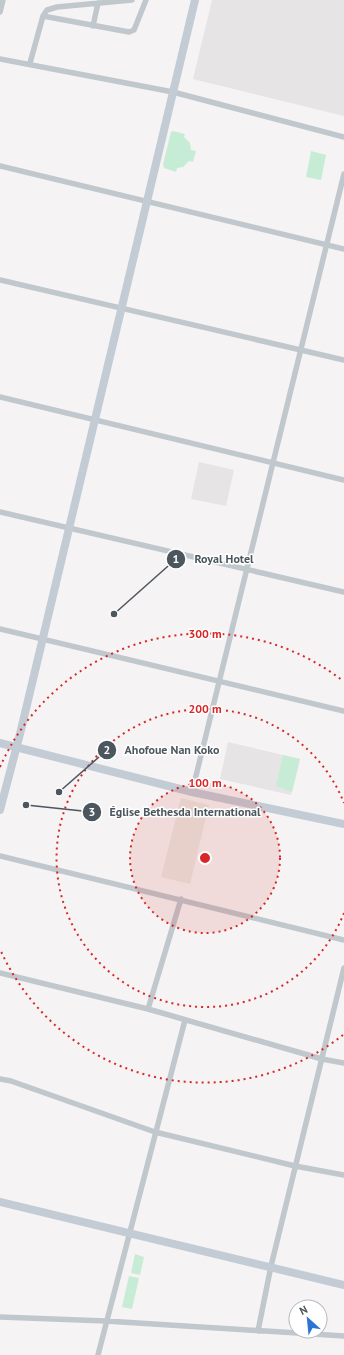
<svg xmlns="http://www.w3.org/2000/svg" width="344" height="1355" font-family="'PT Sans',sans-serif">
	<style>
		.commercial { fill: #eae8e1 }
		.education { fill: #e6e4e4 }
		.green { fill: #c7ecd6 }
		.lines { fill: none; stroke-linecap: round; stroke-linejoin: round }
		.street { stroke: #c0c7cd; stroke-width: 5.5 }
		.secondary { stroke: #c3cbd4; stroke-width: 8 }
		.ring { fill: none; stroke: #d62828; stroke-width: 2; stroke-dasharray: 2 4 }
		.centre { fill: #d62828; stroke: #fff; stroke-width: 2 }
		.ring-label { font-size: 12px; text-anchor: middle; font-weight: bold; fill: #d62828; stroke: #fff; stroke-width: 3; stroke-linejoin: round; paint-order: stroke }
		.leader { fill: none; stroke: #4c565e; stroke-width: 1.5 }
		.callout-dot { fill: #4c565e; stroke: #fff; stroke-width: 1.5 }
		.mark-label { font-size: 12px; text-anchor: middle; font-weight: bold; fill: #fff }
		.callout-label { font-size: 12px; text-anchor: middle; font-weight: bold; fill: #4c565e; stroke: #fff; stroke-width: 3; stroke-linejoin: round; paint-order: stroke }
	</style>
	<rect width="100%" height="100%" fill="#f5f3f3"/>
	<path class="commercial" d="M181,798L209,805L190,884L161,877Z"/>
	<path class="education" d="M212,0H344V116L193,79Z
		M199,462L234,470L226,506L191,499Z
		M228,742L300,759L291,795L220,779Z"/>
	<path class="green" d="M173,131L185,134L184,137L190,143L191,150L196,151L193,162L189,161L183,167L177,168L176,172L164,168L163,164L171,132Z
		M311,151L326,155L321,180L306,177Z
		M283,755L300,759L292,792L276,786Z
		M135,1254L144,1257L140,1275L131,1273Z
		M129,1276L139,1278L132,1309L122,1307Z"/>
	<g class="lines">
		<path class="street" d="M0,12L3,0
			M43,16L129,32L134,30L146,0
			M93,26L98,3
			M0,59L173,92L344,137
			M30,63L43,16L47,10L57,7L132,0
			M0,166L344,249
			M0,280L344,360
			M0,397L344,480
			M0,512L344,592
			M0,629L344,711
			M192,792L344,174
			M0,856L344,940
			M0,973L148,1009L322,1059L344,1063
			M148,1009L181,899
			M0,1079L11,1081L155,1132L295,1166L344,1175
			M0,1317L106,1321L344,1336
			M258,1331L271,1266L344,968
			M98,1355L185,1020"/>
		<path class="secondary" d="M0,743L192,792L344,824
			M0,810L20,734L195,0
			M0,1202L344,1285"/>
	</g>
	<circle cx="205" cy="858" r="75" fill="#d62828" fill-opacity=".12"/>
	<g class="ring">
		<circle cx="205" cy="858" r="75"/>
		<path d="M344 913A149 149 0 1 1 344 803"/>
		<path d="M343 1035A224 224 0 0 1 0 949M0 767A224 224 0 0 1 343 681"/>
	</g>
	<circle cx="205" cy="858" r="6" class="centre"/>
	<g class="ring-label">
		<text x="205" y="638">300 m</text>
		<text x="205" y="713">200 m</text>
		<text x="205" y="787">100 m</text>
	</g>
	<path class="leader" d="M114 614L176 559M59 792L107 750M26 805L92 812"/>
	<g class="callout-dot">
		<circle cx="114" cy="614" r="4"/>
		<circle cx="59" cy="792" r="4"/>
		<circle cx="26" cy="805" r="4"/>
		<circle cx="176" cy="559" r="10"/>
		<circle cx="107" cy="750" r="10"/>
		<circle cx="92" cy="812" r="10"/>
	</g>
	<g class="mark-label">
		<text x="176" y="563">1</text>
		<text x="107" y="754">2</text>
		<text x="92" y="816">3</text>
	</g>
	<g class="callout-label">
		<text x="224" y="563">Royal Hotel</text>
		<text x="172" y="754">Ahofoue Nan Koko</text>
		<text x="185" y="816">Église Bethesda International</text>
	</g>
	<g transform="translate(308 1319) rotate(333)"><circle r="19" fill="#ffffff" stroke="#b7bbbf"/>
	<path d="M0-3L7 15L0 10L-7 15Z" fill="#2e75d3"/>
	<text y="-6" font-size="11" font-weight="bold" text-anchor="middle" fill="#4c565e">N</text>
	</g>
</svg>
